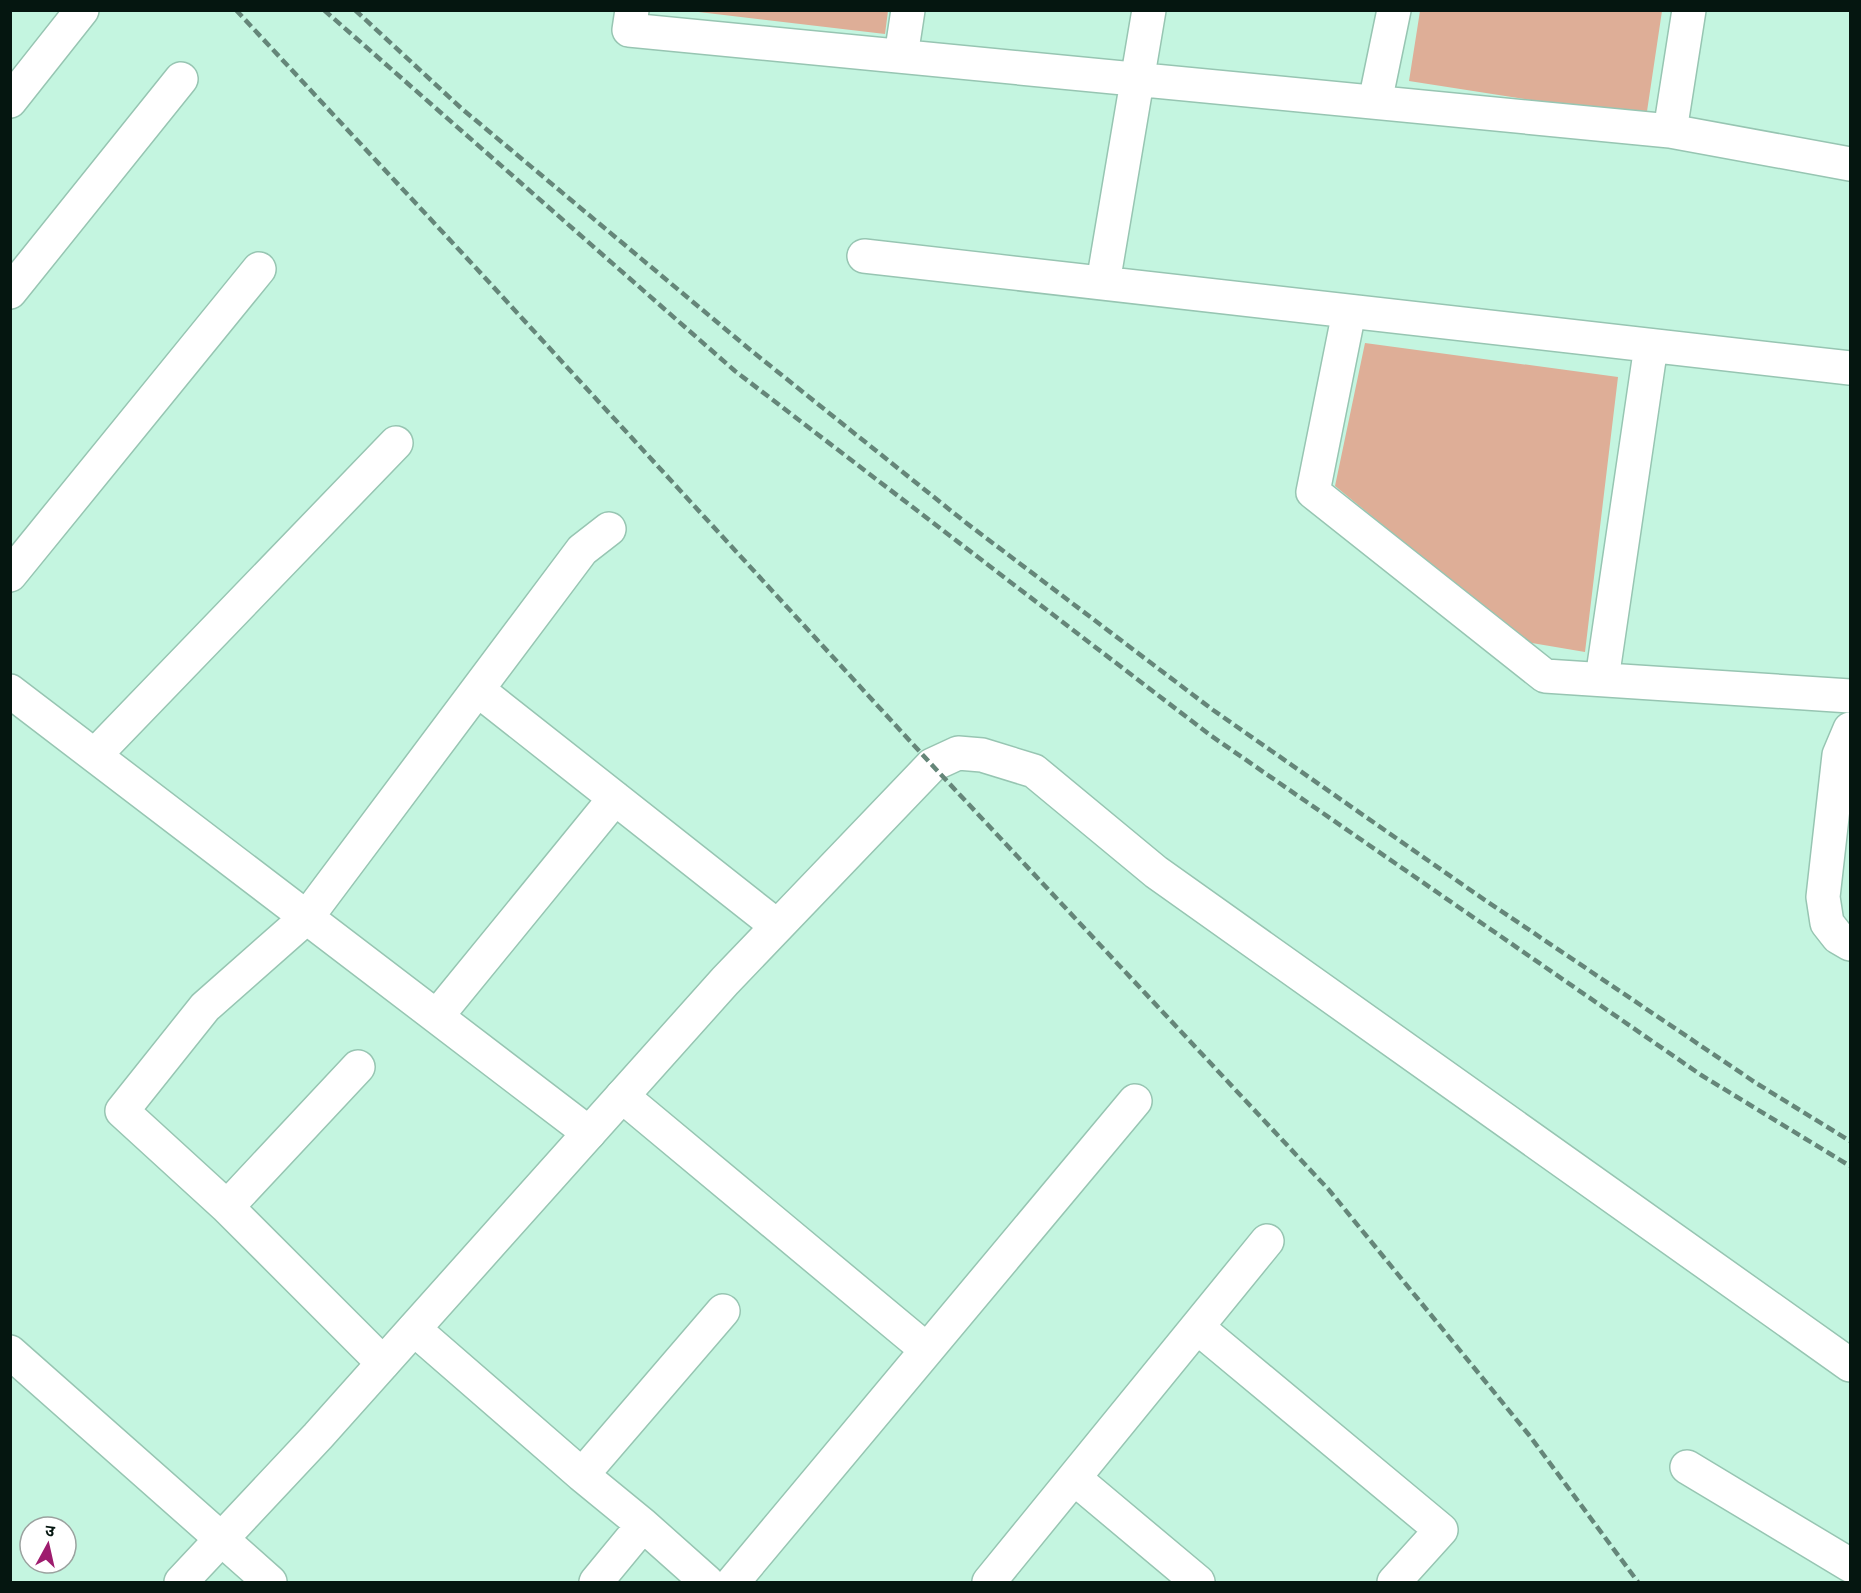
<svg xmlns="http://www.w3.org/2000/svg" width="1861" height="1593" font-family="'Work Sans','Noto Sans Devanagari',sans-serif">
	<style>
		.green { fill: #deae97 }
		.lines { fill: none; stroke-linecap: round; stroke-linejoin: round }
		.minor-casing { stroke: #97c5b2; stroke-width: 36 }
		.tertiary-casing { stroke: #97c5b2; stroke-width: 36 }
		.minor { stroke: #fff; stroke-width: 33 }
		.tertiary { stroke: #fff; stroke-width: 33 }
		.rail { stroke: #658679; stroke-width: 4.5; stroke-dasharray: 9 4.5; stroke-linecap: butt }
	</style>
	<rect width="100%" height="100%" fill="#c4f5e0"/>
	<path class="green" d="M690,11L888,10V11L885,34Z
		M1420,11H1662L1646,118L1409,81Z
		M1365,343L1618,377L1585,652L1526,642L1335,486Z"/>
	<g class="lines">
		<defs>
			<path id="minor" d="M632,10L629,30L1670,131L1850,164
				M901,56L908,10
				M10,101L82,10
				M1375,102L1394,10
				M1670,131L1689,10
				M864,256L1850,368
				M1103,283L1149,10
				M10,292L181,79
				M1349,312L1313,492L1545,676L1850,696
				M10,575L259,269
				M1602,679L1651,346
				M478,690L777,926
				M10,691L589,1133
				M95,755L396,443
				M437,1016L615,798
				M622,1096L927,1350
				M227,1207L358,1067
				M1197,1327L1441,1530L1394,1582
				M414,1329L582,1475L643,1525L707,1582
				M10,1352L270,1582
				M383,1363L227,1207L122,1111L205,1007L307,917L582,550L609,529
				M1687,1467L1850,1565
				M582,1475L723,1311
				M1074,1478L1198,1582
				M596,1582L643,1525
				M733,1582L1135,1101
				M989,1582L1267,1241"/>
			<path id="tertiary" d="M1850,729L1839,755L1823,897L1827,923L1838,937L1850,944
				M181,1582L318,1436L725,981L932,765L958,753L982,755L1034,771L1156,872L1850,1365"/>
		</defs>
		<use href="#minor" class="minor-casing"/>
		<use href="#tertiary" class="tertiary-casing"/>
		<use href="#minor" class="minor"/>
		<use href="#tertiary" class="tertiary"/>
		<path class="rail" d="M236,10L476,268L932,765L1329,1190L1529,1435L1638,1582
			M324,10L735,371L1210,735L1701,1075L1850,1166
			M355,10L461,108L748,348L965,522L1213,710L1476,894L1756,1083L1850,1141"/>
	</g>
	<rect width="1861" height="1593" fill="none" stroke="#051610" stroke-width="24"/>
	<g transform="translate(48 1545) rotate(8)"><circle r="28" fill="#ffffff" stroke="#9ba29f" stroke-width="1.5"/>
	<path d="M0-4.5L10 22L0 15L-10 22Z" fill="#9e1c6e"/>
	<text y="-9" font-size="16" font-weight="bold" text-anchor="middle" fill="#051610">उ</text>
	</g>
</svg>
